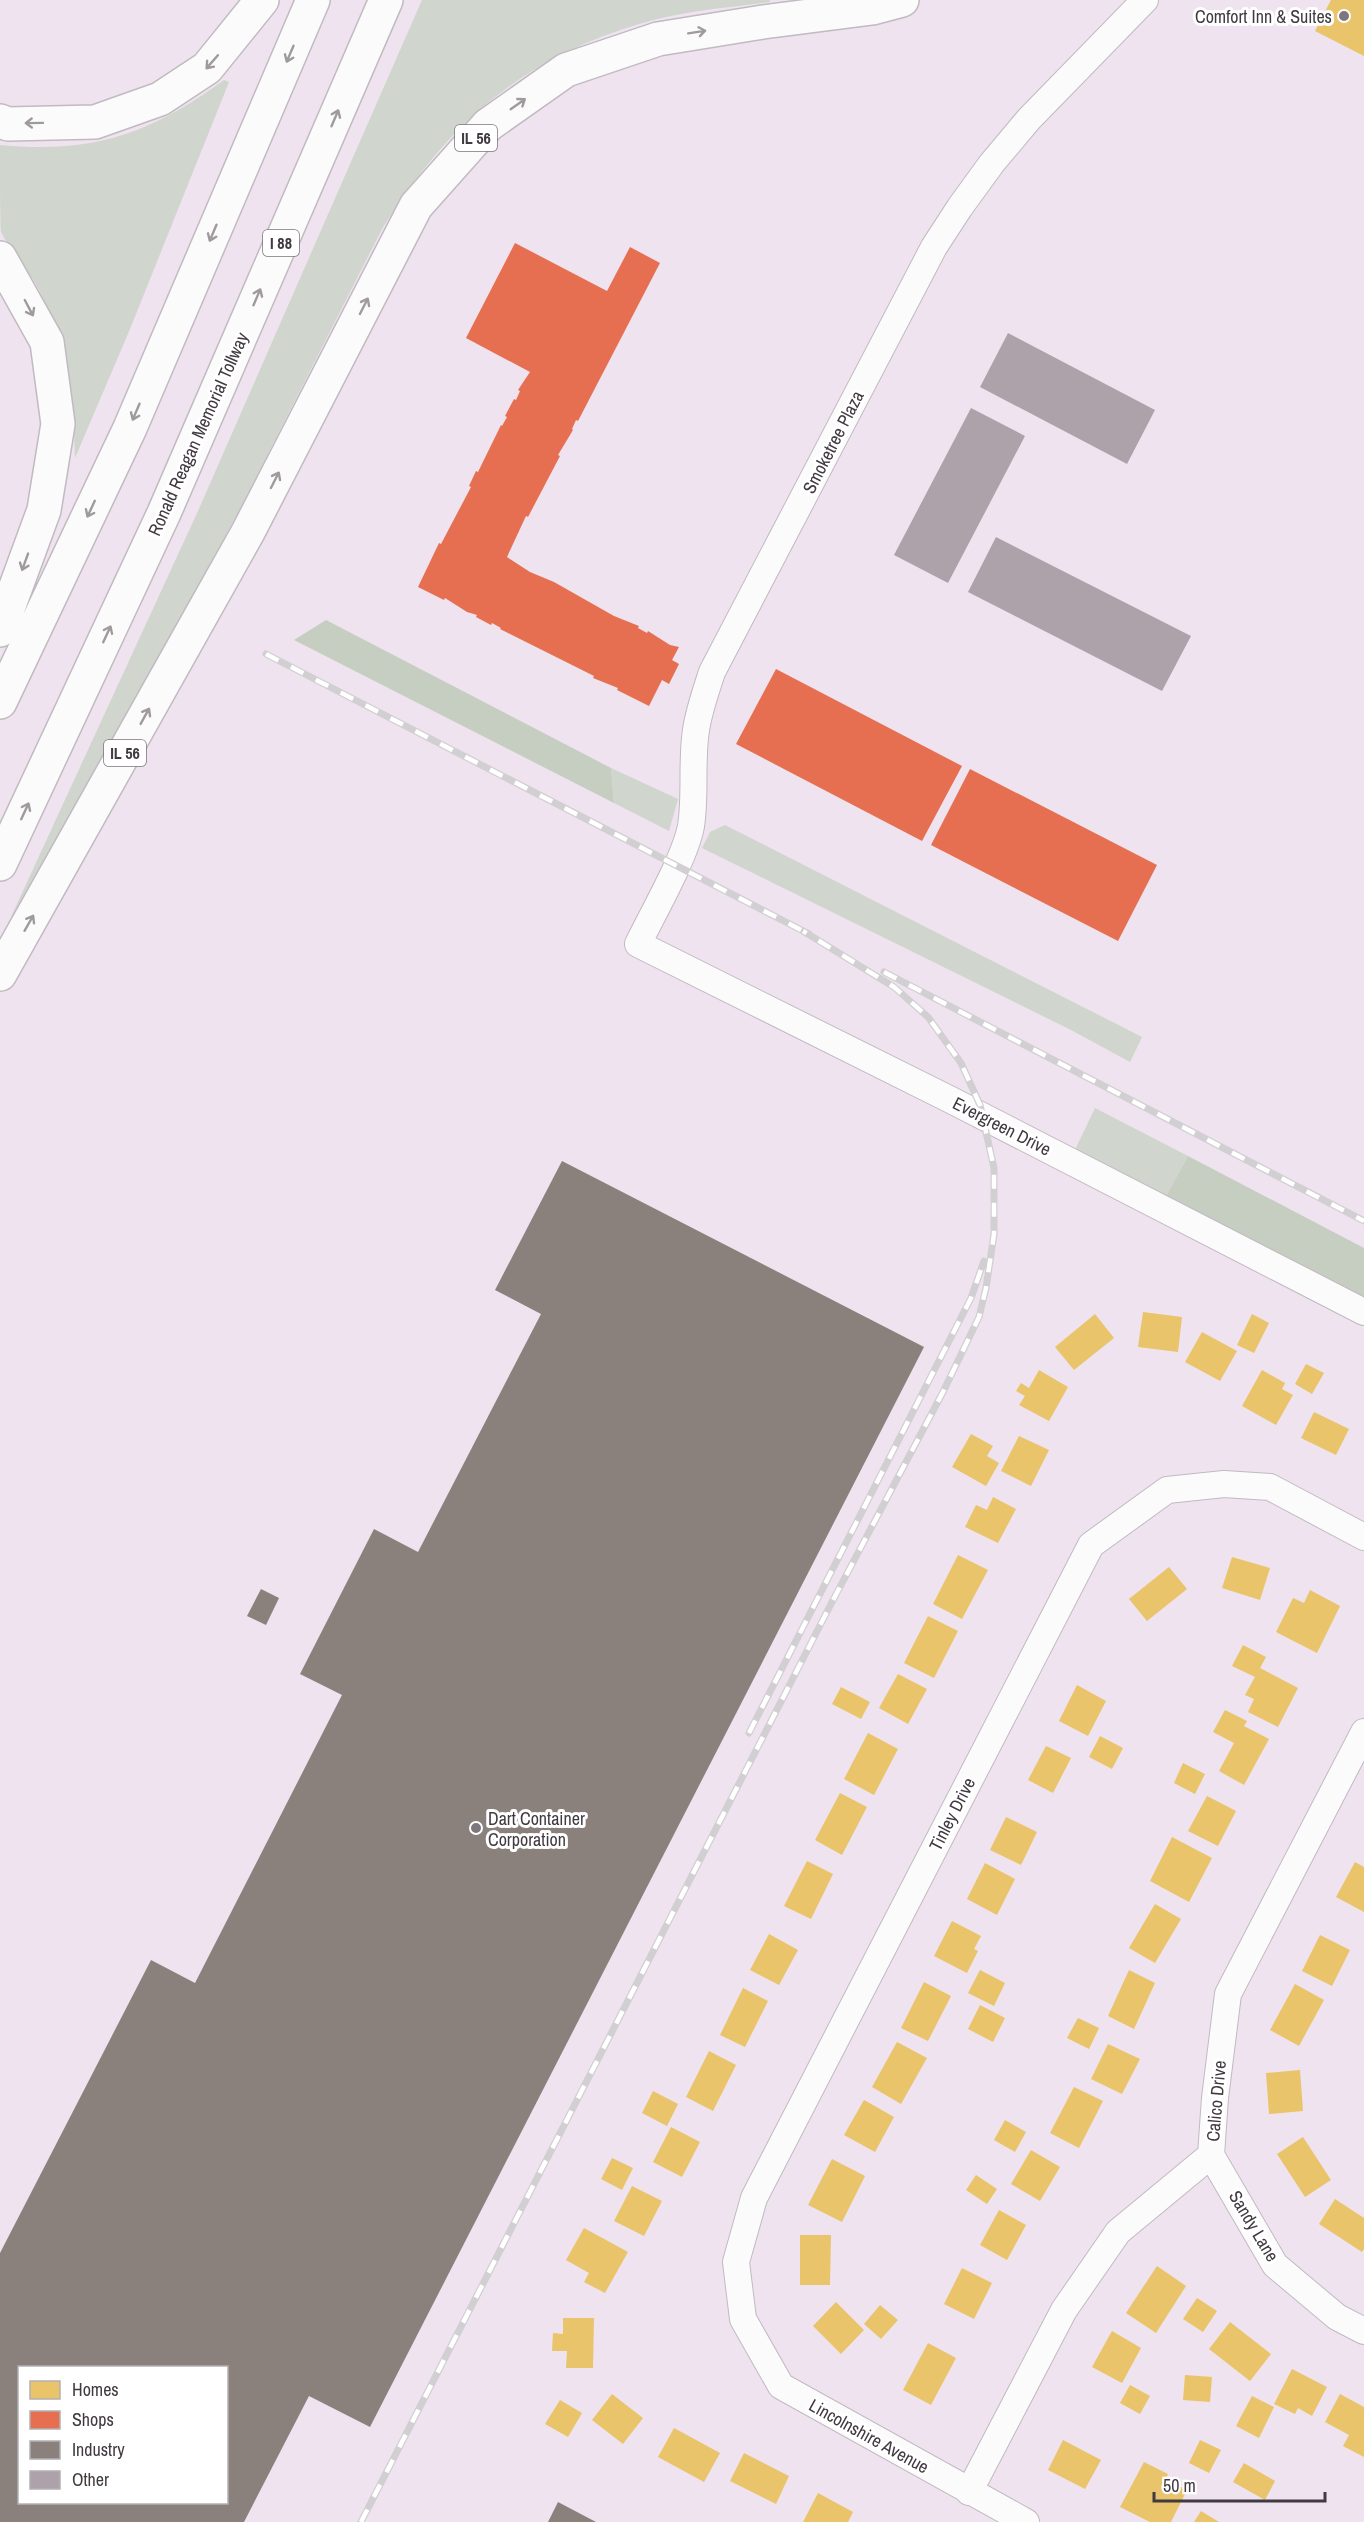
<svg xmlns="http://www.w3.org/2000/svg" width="1364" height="2522" font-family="'Archivo Narrow',sans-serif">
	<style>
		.green { fill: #d0d5cd }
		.forest { fill: #c6cec2 }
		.homes { fill: #e9c46a }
		.shops { fill: #e76f51 }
		.industry { fill: #8a817c; fill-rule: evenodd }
		.building { fill: #aea2aa }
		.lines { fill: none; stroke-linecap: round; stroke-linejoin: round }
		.minor-casing { stroke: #c1bac1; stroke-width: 28 }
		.motorway-casing { stroke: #c1bac1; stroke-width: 36 }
		.minor { stroke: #fcfbfc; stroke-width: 26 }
		.motorway { stroke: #fcfbfc; stroke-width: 33 }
		.rail-casing { stroke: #d1cfd1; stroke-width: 7 }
		.rail { stroke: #fff; stroke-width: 4.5; stroke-dasharray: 14; stroke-linecap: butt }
		.oneway { stroke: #9e9a9e }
		.poi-dot { fill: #7e757e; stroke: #fff; stroke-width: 2 }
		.labels { text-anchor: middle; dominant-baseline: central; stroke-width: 6; stroke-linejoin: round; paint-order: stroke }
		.shield { fill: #fff; stroke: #7a757a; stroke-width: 1.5 }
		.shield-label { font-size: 16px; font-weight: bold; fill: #413a41 }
		.poi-label { font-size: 18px; fill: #413a41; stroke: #fff; text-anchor: end }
		.street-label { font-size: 18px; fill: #413a41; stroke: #fff }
	</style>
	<rect width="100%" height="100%" fill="#eee3ee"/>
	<path class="green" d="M422,0H770V2C727,8 681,11 639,24C521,59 446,126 382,229L242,505L16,920L11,917L198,511Z
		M224,80L229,82L130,329L75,458C74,400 67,346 41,294C31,272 12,254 1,232C0,225 0,159 0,145C93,154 150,134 224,80Z
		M611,768L678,799L669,831L614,803Z
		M725,825L1142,1037L1130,1062L1071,1030L702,848L710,832Z
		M1095,1108L1188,1156L1165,1198L1074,1152Z"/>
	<path class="forest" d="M326,620L611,768L614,803L294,640Z
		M1188,1156L1364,1248V1298L1165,1198Z"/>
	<path class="homes" d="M1331,0H1364V56L1315,31Z
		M1143,1312L1182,1317L1178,1352L1138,1347Z
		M1095,1314L1114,1338L1074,1370L1055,1347Z
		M1252,1314L1269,1323L1254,1353L1237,1345Z
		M1202,1332L1237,1351L1220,1381L1185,1362Z
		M1306,1364L1324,1373L1312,1394L1295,1384Z
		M1039,1370L1068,1387L1049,1421L1019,1405L1025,1396L1016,1391L1021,1383L1029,1388Z
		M1262,1370L1285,1383L1282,1389L1293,1395L1276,1425L1242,1406Z
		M1314,1412L1349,1429L1336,1455L1301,1438Z
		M971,1434L993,1446L987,1456L999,1463L986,1486L952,1467Z
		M1019,1436L1049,1450L1031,1486L1001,1471Z
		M993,1497L1016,1509L998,1543L965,1527L976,1505L987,1510Z
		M958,1555L988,1570L962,1619L933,1604Z
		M1232,1557L1270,1568L1260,1600L1222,1588Z
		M1169,1567L1187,1589L1147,1621L1129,1599Z
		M1310,1590L1340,1606L1317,1653L1276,1632L1293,1598L1304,1603Z
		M928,1616L958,1631L934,1678L904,1663Z
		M1243,1645L1266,1657L1260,1668L1298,1688L1278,1727L1248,1712L1254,1699L1245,1695L1255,1677L1232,1666Z
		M898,1674L927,1689L908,1724L879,1708Z
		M1077,1685L1106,1701L1088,1736L1059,1721Z
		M841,1687L870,1702L861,1719L832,1704Z
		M1225,1710L1247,1721L1244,1726L1269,1739L1244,1785L1219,1771L1234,1743L1213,1732Z
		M868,1733L898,1749L874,1795L844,1779Z
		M1100,1736L1123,1748L1112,1769L1089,1757Z
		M1046,1746L1071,1758L1053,1793L1028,1780Z
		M1183,1763L1205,1774L1195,1794L1174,1783Z
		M840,1793L867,1807L842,1855L815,1840Z
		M1207,1796L1236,1811L1218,1846L1188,1831Z
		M1006,1817L1037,1832L1021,1865L990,1850Z
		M1172,1837L1212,1858L1189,1902L1150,1881Z
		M807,1861L833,1874L811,1919L784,1906Z
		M1355,1862L1364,1867V1912L1336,1897Z
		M985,1863L1015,1879L997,1915L967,1899Z
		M1155,1904L1181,1919L1155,1963L1129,1948Z
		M952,1921L981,1936L974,1949L978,1951L967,1973L934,1956Z
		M769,1934L798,1950L779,1985L750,1970Z
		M1320,1935L1350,1950L1332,1986L1302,1971Z
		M980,1970L1005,1983L994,2006L968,1993Z
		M1129,1970L1155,1983L1134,2029L1108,2016Z
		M924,1982L951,1996L928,2041L901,2028Z
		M1295,1984L1324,2000L1299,2046L1270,2030Z
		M743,1988L768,2001L745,2047L720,2035Z
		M980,2005L1005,2018L993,2042L968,2029Z
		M1078,2018L1099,2028L1089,2049L1067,2038Z
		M897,2042L927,2058L901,2104L872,2087Z
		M1108,2044L1140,2059L1122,2094L1091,2079Z
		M709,2051L736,2065L713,2111L686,2097Z
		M1300,2070L1303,2111L1269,2114L1266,2073Z
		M1074,2087L1103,2101L1079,2148L1050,2133Z
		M653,2091L678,2104L667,2126L642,2113Z
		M864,2100L894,2117L875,2152L844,2135Z
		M1005,2120L1026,2132L1015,2152L994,2140Z
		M671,2127L700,2142L682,2177L653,2162Z
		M1303,2137L1331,2180L1305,2197L1277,2154Z
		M1031,2150L1060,2167L1040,2201L1011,2184Z
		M612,2158L633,2168L622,2190L601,2179Z
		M832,2159L865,2176L842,2222L808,2205Z
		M976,2175L997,2189L987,2204L966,2190Z
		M632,2186L662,2201L644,2236L614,2221Z
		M1335,2199L1364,2218V2249L1362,2252L1319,2224Z
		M999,2210L1026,2225L1007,2260L980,2245Z
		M584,2228L628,2252L605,2293L584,2282L589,2273L566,2260Z
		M800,2235H831L830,2285H800Z
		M1157,2266L1186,2286L1156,2333L1126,2313Z
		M962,2268L992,2283L974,2319L944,2304Z
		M1197,2298L1217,2311L1203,2332L1183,2319Z
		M836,2302L864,2330L841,2354L813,2326Z
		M880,2305L898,2320L881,2339L864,2324Z
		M563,2318H594L593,2368H566L567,2351H552L553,2333L563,2334Z
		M1230,2322L1271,2354L1250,2381L1209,2349Z
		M1112,2331L1141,2348L1122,2383L1092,2367Z
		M928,2343L956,2358L931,2405L903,2390Z
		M1292,2369L1327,2387L1312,2416L1298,2408L1295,2414L1274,2404Z
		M1185,2375L1212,2377L1210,2402L1183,2400Z
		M1130,2385L1150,2396L1140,2414L1120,2403Z
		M612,2394L643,2418L623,2444L592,2420Z
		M1340,2394L1364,2407V2457L1343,2446L1349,2435L1325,2422Z
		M1252,2396L1274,2407L1259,2438L1236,2426Z
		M560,2400L582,2413L568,2437L545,2424Z
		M674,2428L720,2453L704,2482L658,2457Z
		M1063,2440L1101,2460L1085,2489L1048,2470Z
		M1200,2440L1221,2450L1209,2473L1189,2463Z
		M744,2453L789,2476L776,2504L730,2481Z
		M1144,2462L1168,2474L1166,2479L1187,2490L1171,2522H1150L1120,2507Z
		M1244,2463L1275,2481L1265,2500L1233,2482Z
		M818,2493L853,2512L848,2522H803Z
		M1201,2511L1219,2522H1194Z"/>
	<path class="shops" d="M515,243L607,291L630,247L660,263L578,421L576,420L572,429L573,430L558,455L560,456L528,517L526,516L507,557L530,572L554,582L614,616L639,626L638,628L647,633L648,631L670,645L679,647L672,660L679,664L669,684L662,680L649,706L617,690L618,688L593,678L594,676L500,629L501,628L492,623L491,625L476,617L477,615L467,612L445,598L444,600L418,587L439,543L441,544L471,487L469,486L476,471L478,472L501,425L502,426L507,417L505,416L514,399L516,400L520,391L518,390L530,372L466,338Z
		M776,669L962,766L922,841L736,744Z
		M970,769L1157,865L1118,941L931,845Z"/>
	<path class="industry" d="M562,1161L924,1347L370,2427L309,2396L244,2522H0V2253L151,1960L195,1983L342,1695L300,1674L374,1529L418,1552L541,1314L495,1290ZM20,2368H226V2502H20Z
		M261,1589L279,1598L266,1625L247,1616Z
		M558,2502L596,2522H548Z"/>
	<path class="building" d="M1008,333L1155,410L1127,464L980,387Z
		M971,408L1025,436L948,583L894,555Z
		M996,537L1191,636L1162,691L968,592Z"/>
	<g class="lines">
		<defs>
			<path id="minor" d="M1145,0L1029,119L992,163L960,207L934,247L712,672C706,691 699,710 696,730C691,762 696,794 691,826C685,858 653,913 638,944L951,1100L1364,1312
				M1211,2155L1275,2265L1337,2317L1364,2331
				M969,2492L1064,2310L1118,2232L1211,2155L1215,2098L1228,1994L1364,1732
				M1026,2522L781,2386L743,2319L736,2262L754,2198L1091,1545L1167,1490L1224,1484L1270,1487L1364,1537"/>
			<path id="motorway" d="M0,121L8,124L95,122L160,99L207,68L262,0
				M0,258L47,342L58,424L44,510L0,630
				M0,702L130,428L313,0
				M0,864L164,513L386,0
				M0,974L248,532L416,206L488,125L566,70L658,39L763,22L872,8L902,0"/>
		</defs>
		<use href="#minor" class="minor-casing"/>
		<use href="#motorway" class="motorway-casing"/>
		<use href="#minor" class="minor"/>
		<use href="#motorway" class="motorway"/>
		<defs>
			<path id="rail" d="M266,654L809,934
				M884,972L1364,1221
				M749,1733L971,1298L984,1261
				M361,2522L832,1602L943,1392L979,1317L986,1288L994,1234V1168L980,1105L961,1063L928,1017L894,987L803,931"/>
		</defs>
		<use href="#rail" class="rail-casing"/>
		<use href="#rail" class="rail"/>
	</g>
	<defs><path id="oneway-shaft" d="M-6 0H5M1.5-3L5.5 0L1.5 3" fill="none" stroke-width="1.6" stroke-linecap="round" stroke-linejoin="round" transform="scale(1.5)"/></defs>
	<g class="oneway">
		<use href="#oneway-shaft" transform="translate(697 32) rotate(-9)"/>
		<use href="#oneway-shaft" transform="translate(290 54) rotate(113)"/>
		<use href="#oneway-shaft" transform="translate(212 62) rotate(131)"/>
		<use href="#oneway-shaft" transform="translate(518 104) rotate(-35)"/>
		<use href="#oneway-shaft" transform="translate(335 118) rotate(-67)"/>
		<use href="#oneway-shaft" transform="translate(34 123) rotate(179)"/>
		<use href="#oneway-shaft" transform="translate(213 233) rotate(113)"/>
		<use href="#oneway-shaft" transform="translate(257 297) rotate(-67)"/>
		<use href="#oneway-shaft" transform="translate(364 306) rotate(-63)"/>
		<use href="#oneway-shaft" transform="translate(29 308) rotate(62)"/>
		<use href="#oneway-shaft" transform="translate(136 412) rotate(113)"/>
		<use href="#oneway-shaft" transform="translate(275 480) rotate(-63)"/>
		<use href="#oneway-shaft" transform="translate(91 509) rotate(115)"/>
		<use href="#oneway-shaft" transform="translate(25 562) rotate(110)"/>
		<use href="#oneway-shaft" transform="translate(107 634) rotate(-65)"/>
		<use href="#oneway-shaft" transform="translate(145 716) rotate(-61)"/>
		<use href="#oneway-shaft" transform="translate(25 811) rotate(-65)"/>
		<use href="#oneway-shaft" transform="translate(29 923) rotate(-60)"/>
	</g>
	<g class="poi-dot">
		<circle cx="1344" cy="16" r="6"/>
		<circle cx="476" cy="1828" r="6"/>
	</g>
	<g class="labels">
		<g class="shield">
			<rect x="455" y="125" width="42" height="26" rx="4.5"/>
			<rect x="263" y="230" width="36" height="26" rx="4.5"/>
			<rect x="104" y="740" width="42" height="26" rx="4.5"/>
		</g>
		<g class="shield-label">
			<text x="476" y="138">IL 56</text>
			<text x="281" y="243">I 88</text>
			<text x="125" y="753">IL 56</text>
		</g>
		<g class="poi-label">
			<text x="1332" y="16">Comfort Inn &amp; Suites</text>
			<text x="488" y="1818" text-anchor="start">Dart Container<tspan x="488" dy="21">Corporation</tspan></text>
		</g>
		<g class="street-label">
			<text transform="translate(198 434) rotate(-66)">Ronald Reagan Memorial Tollway</text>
			<text transform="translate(833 442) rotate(-63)">Smoketree Plaza</text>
			<text transform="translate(1002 1126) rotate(27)">Evergreen Drive</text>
			<text transform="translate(952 1814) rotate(-63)">Tinley Drive</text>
			<text transform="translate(1216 2101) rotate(-85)">Calico Drive</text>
			<text transform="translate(1254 2226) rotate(59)">Sandy Lane</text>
			<text transform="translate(869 2436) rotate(29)">Lincolnshire Avenue</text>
		</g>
	</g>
	<rect x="18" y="2366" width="210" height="138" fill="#ffffff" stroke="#b3b0b3" stroke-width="1.5"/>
	<rect x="30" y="2381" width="30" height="18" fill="#e9c46a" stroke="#b3b0b3" stroke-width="1.5"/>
	<text x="72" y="2396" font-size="18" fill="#413a41">Homes</text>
	<rect x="30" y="2411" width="30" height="18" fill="#e76f51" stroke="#b3b0b3" stroke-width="1.5"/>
	<text x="72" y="2426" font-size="18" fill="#413a41">Shops</text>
	<rect x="30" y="2441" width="30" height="18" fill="#8a817c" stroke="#b3b0b3" stroke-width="1.5"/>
	<text x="72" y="2456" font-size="18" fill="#413a41">Industry</text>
	<rect x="30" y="2471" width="30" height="18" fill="#aea2aa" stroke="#b3b0b3" stroke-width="1.5"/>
	<text x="72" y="2486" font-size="18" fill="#413a41">Other</text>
	<path d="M1154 2492v9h171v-9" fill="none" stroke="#413a41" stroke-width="3"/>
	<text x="1163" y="2492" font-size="18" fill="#413a41" stroke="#ffffff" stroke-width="4.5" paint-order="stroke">50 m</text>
</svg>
